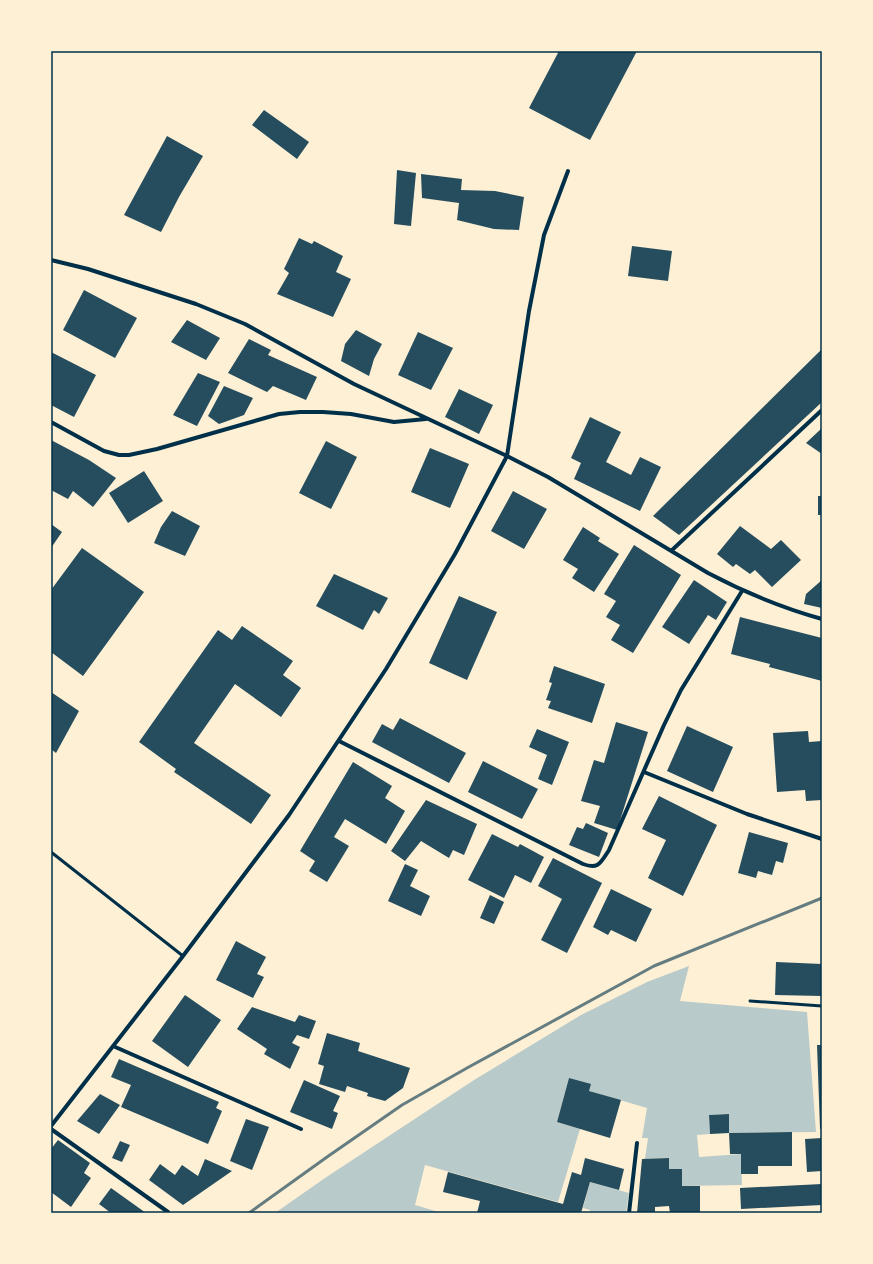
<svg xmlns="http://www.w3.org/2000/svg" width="873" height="1264" font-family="Arial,sans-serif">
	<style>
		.green { fill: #b9caca }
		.building { fill: #264d5e }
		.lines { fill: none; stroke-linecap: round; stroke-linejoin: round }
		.service { stroke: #003049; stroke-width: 3 }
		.minor { stroke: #003049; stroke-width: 4 }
		.rail { stroke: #657d81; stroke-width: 3 }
		.neatline { fill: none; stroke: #003049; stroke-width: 1.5 }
	</style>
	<rect width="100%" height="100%" fill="#fdf0d5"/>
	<path class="green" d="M689,966L680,1001L807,1012L816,1132L729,1133V1114L709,1115L710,1134L697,1135L699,1157L741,1154L742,1185L682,1186V1169H669V1158L645,1159L648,1138H642L647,1108L589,1091L569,1078L557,1122L580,1129L558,1202L425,1165L415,1205L442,1213H275L325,1178L474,1080L581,1015L647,982Z
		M590,1182L629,1193L626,1213H589L590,1210L583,1208Z"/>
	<path class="building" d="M559,51H637L590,140L529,108Z
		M264,110L309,142L297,159L252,125Z
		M167,136L203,156L179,197L161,232L124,215Z
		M397,170L416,173L411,226L394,224Z
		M421,174L462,179L461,190L495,191L524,197L519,230L494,229L457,220L459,203L422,198Z
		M299,238L312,244L314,241L343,256L336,272L351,279L333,317L277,294L289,273L284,269Z
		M632,246L672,251L668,281L628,276Z
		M84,290L137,318L115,358L63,330Z
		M187,320L220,338L206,360L171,342Z
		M356,330L382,344L374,359L369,376L341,361L345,344Z
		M418,332L453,348L431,390L398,375Z
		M249,339L271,350L268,355L317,377L306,400L273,386L267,392L228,373Z
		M822,349V402L679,535L653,516Z
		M51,352L96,375L74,417L51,405Z
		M198,373L220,382L197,426L173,415Z
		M224,386L253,398L244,415L219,424L208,416Z
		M459,389L493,405L479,434L445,417Z
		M590,417L621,432L606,462L631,475L640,457L661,467L640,511L574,479L581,463L571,458Z
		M822,428V454L806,443Z
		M51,440L89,460L116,478L93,507L73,491L68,499L51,490Z
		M326,441L357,457L331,509L299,493Z
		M430,448L469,464L450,508L411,492Z
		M144,471L163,501L128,523L109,493Z
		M513,491L547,509L524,549L491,531Z
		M818,496H822V515H818Z
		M172,511L200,526L185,556L154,543L161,527Z
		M51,524L62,532L51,548Z
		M740,526L771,549L781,540L801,560L772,587L755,570L750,574L736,564L733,567L717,554Z
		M583,527L600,538L598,541L619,554L594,592L572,578L578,569L563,560Z
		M634,545L681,575L633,653L611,640L620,625L606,617L616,601L604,594Z
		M82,548L144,592L83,676L51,652V590Z
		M334,574L388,598L379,614L374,610L363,630L316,606Z
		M694,580L727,602L716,620L708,615L689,644L662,627Z
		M822,580V608L804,604L806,594Z
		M459,596L497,612L467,680L429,663Z
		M740,617L822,638V681L769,667L770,664L731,654Z
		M242,626L293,661L283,675L301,688L281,717L235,684L194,743L271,795L251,824L174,772L176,769L139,742L218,630L232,640Z
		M554,666L605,684L592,723L548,708L551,701L546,700L552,683L549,682Z
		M51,692L79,711L56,753L51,749Z
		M400,718L466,753L449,783L372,742L382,724L393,730Z
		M616,722L648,732L617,830L594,823L600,806L581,801L594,760L604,763Z
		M687,726L733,747L713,792L667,771Z
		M537,729L569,742L552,785L538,779L547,755L529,747Z
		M808,731L809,742L822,741V800L806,801L805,790L777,792L773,733Z
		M483,761L538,789L522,819L468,792Z
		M353,762L392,786L385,798L405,811L386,844L345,819L334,837L349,846L327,882L309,871L315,861L300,851Z
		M659,796L717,825L683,896L648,878L666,840L642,829Z
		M426,800L477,824L464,855L453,850L449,858L421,841L405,861L391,851Z
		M586,823L608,833L599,857L569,845L577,827L583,829Z
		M749,832L788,843L783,863L776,861L772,875L758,871L756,878L738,873Z
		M492,834L518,847L520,844L544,857L531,883L515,875L504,898L468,880Z
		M553,858L602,883L567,953L541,940L562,899L538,886Z
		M405,864L418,870L410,886L430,896L421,916L388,901Z
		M611,889L652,909L636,942L611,930L608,935L593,927Z
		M490,895L504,902L494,924L480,918Z
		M236,941L266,957L257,974L264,977L253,998L216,980Z
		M776,962L822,964V996L775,995Z
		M185,995L221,1020L188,1067L152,1041Z
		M252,1007L295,1022L299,1015L316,1021L309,1039L297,1035L292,1043L300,1047L290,1069L264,1054L267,1049L237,1029Z
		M327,1033L360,1043L358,1051L410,1068L403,1088L385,1101L367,1096L368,1093L347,1086L345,1092L319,1084L324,1066L318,1064Z
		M817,1045H822V1129H820Z
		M119,1059L219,1102L216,1108L222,1111L208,1144L121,1107L131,1085L111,1077Z
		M569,1078L591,1084L589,1091L621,1100L610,1138L557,1122Z
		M304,1080L340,1096L333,1111L338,1113L332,1129L290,1112Z
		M100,1094L120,1105L99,1134L77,1121Z
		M729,1114V1133L710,1134L709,1115Z
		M246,1119L269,1127L252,1170L230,1161Z
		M792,1132V1166H758V1174H741V1154H730L729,1133Z
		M822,1138V1171L807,1172L805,1139Z
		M58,1140L90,1163L84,1173L91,1178L71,1207L51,1192V1184L52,1182L51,1181V1149Z
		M120,1141L130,1145L122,1162L112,1158Z
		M585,1158L624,1169L619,1190L590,1182L581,1213H477L480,1201L443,1192L448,1172L563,1204L572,1172L581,1175Z
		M669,1158V1169H682V1186H700V1213H670L669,1206L655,1207V1213H637L642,1159Z
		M205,1159L232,1171L183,1205L149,1180L160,1164L175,1175L182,1165L198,1176Z
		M822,1184V1205L741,1209L740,1188Z
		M111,1188L146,1213H111L99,1204Z"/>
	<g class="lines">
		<path class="service" d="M51,852L183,956
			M750,1001L822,1006"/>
		<path class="minor" d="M51,260L88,269L196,304L245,324L354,384L507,456L548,477L708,573C744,592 782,608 822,619
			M51,422L104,451L119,455H129L157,449L279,414L300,412H323L351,414L394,422L426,419
			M671,551L822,410
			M339,741L583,864C599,870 601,862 609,850L664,725L681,690L742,591
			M644,772L747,814L822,839
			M113,1046L301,1129
			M51,1126L183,956L289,815L386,669L455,554L507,456L529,311L544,235L568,171
			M51,1129L168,1212
			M629,1213L637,1143"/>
		<path class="rail" d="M249,1213L327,1157L402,1105L467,1068L654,966L822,898"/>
	</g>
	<rect width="873" height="1264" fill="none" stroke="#fdf0d5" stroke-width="104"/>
	<rect x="52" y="52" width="769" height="1160" class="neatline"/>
</svg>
